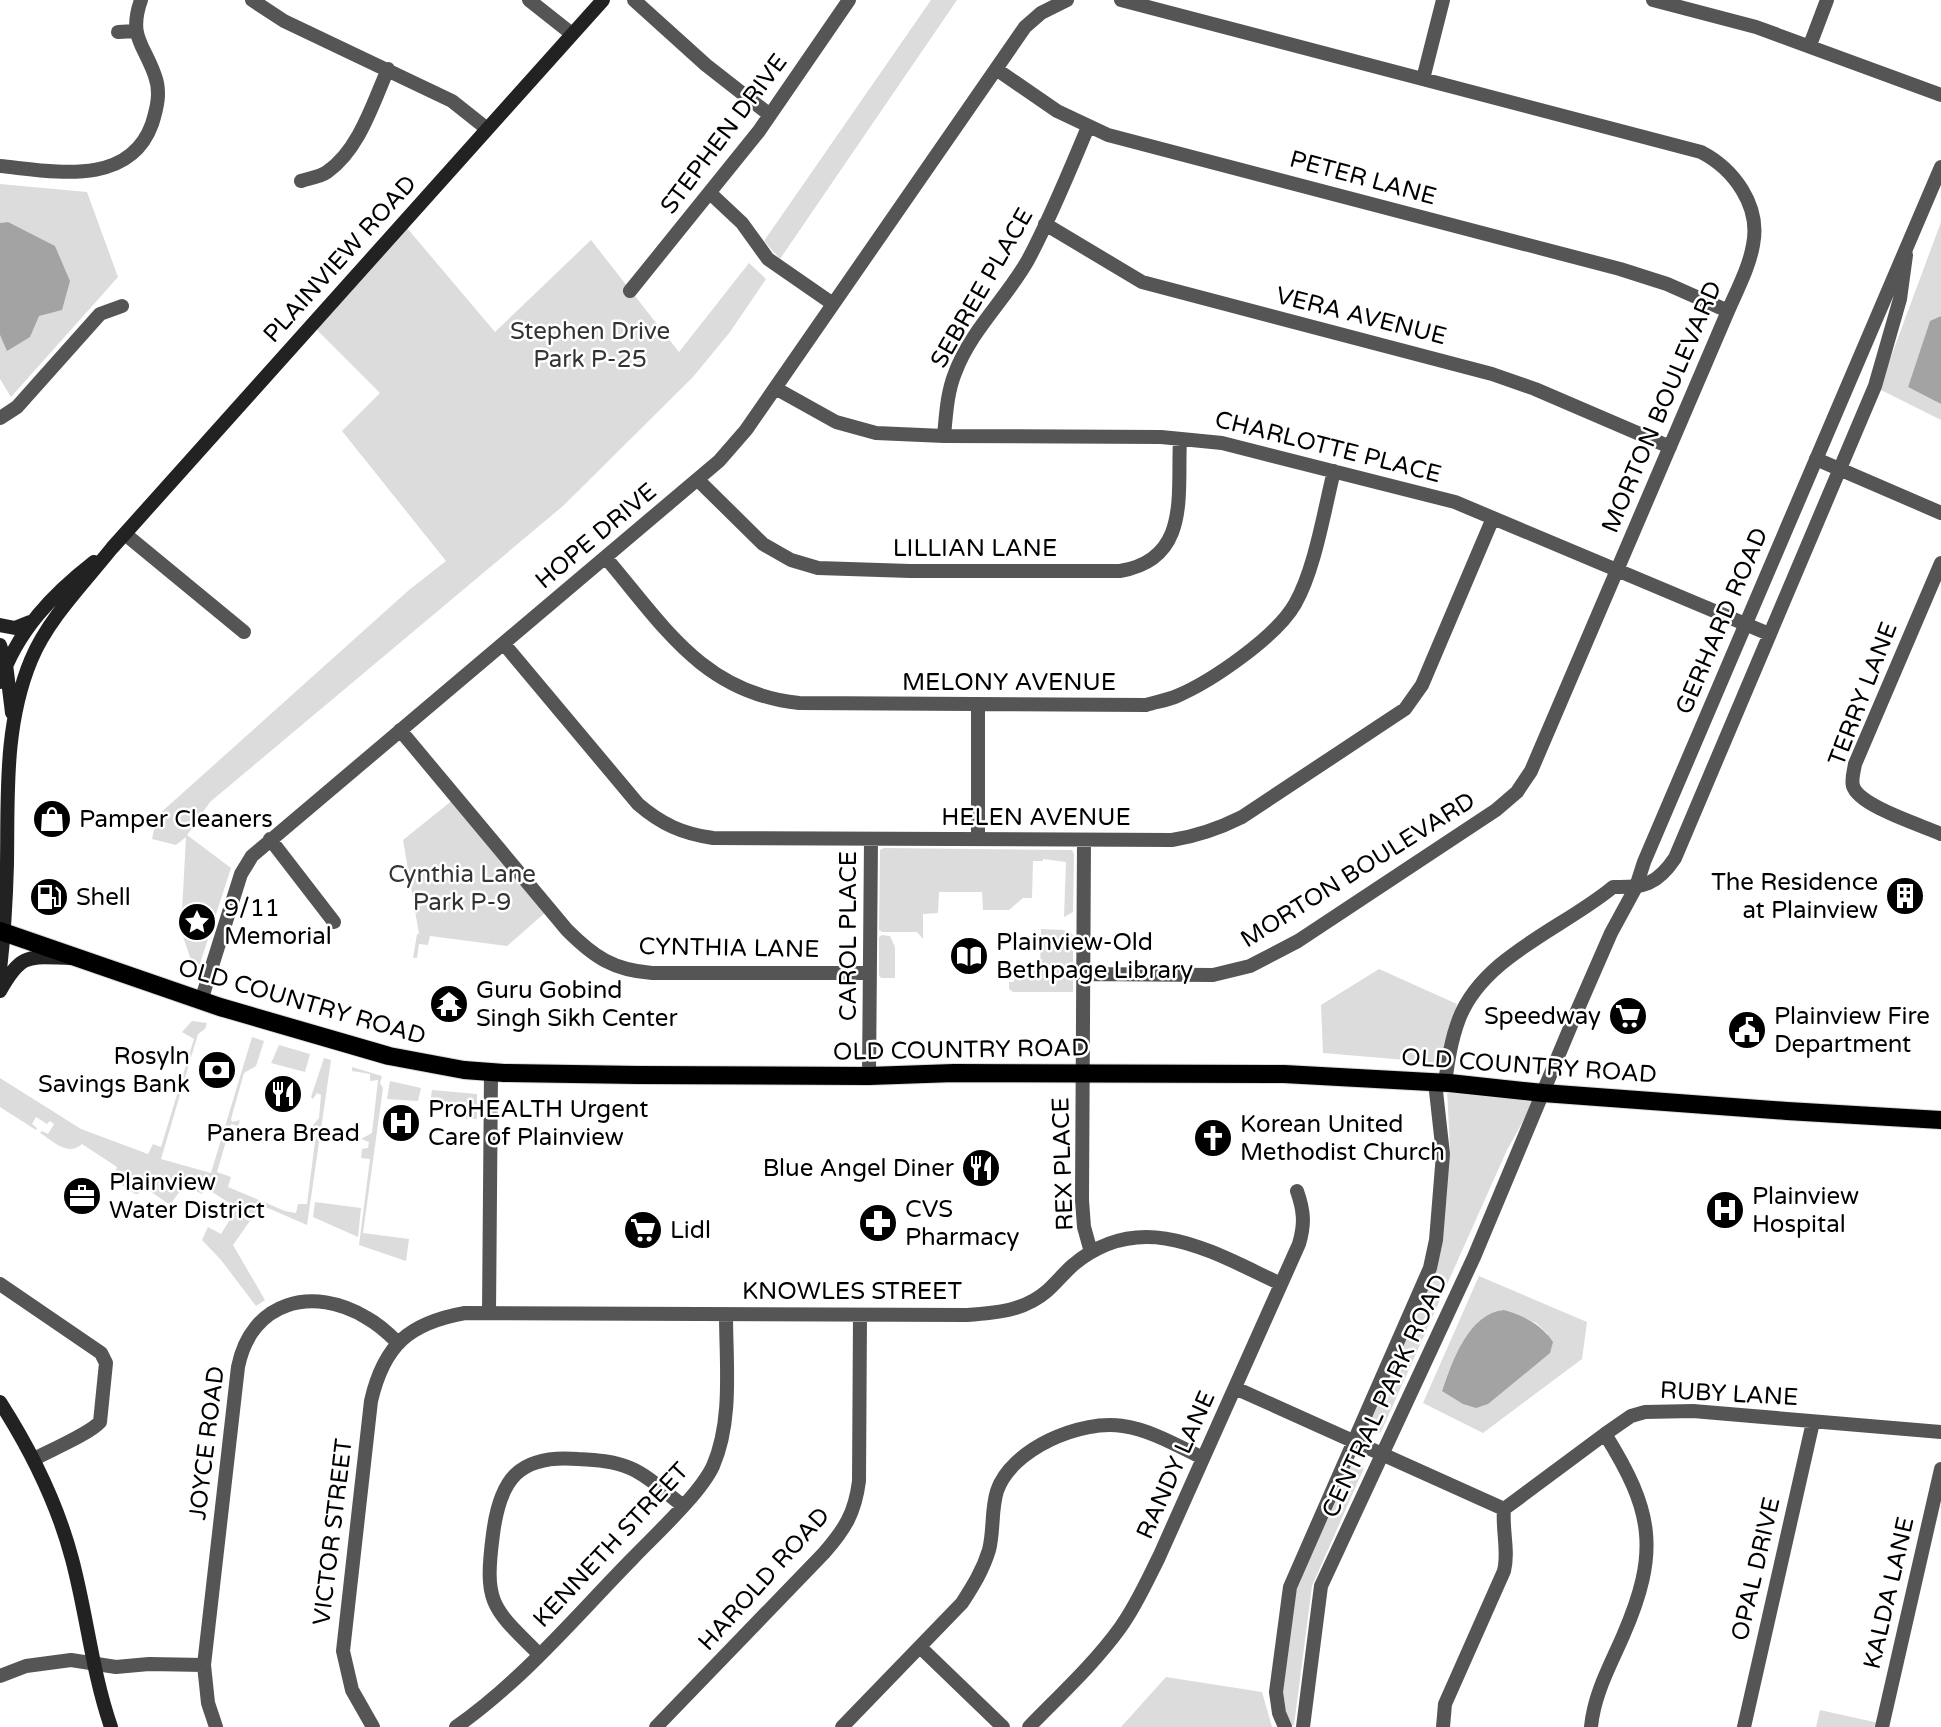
<svg xmlns="http://www.w3.org/2000/svg" width="1941" height="1727" font-family="'Varela Round',sans-serif">
	<style>
		.green { fill: #dcdcdc; fill-rule: evenodd }
		.water { fill: #a3a3a3 }
		.lines { fill: none; stroke-linecap: round; stroke-linejoin: round }
		.primary-casing { stroke: #dbdbdb; stroke-width: 20 }
		.minor { stroke: #555; stroke-width: 14 }
		.tertiary { stroke: #555; stroke-width: 14 }
		.secondary { stroke: #222; stroke-width: 14 }
		.primary { stroke: #000; stroke-width: 18 }
		.labels { text-anchor: middle; dominant-baseline: central; stroke-width: 5; stroke-linejoin: round; paint-order: stroke }
		.street-label { font-size: 24px; fill: #000; stroke: #fff }
		.park-label { font-size: 24px; fill: #333; stroke: #fff }
		.poi-label { font-size: 24px; fill: #000; stroke: #fff; text-anchor: start }
	</style>
	<rect width="100%" height="100%" fill="#fff"/>
	<path class="green" d="M931,0H957L780,259L764,241Z
		M0,184L87,192L118,277L11,397L0,379V335L8,351V222L0,223Z
		M1941,222V316L1930,322L1908,387L1941,404V420L1879,389Z
		M407,228L495,332L591,240L679,352L749,263L766,279L730,332L693,377L563,506L210,802L187,835L231,868L196,976L181,930L186,837L176,845L152,839L157,816L409,590L446,561L342,431L380,393L316,329Z
		M454,799L547,911L507,946L430,936L428,945L419,944L417,958H413L417,934H419L403,840Z
		M884,848L1072,850L1074,854L1073,912L1064,917L1066,862L1043,859V861H1033L1032,898H1023L1009,910H983L982,892H939L938,913L923,914V939L917,932H882L879,930L880,850Z
		M1041,929L1064,930L1073,935V992H1013L1009,989V982H1014L1015,971L1040,970Z
		M882,935L890,936L895,947V978H881L879,975V937Z
		M1379,969L1457,1004L1442,1063L1323,1053L1321,1005Z
		M192,1021L207,1023L205,1029L198,1034L161,1159L211,1173L252,1037L264,1041L256,1066L244,1073L231,1119L232,1122L240,1120L238,1126L231,1124L217,1172L231,1177L228,1187L285,1211L296,1213L298,1204H307L316,1134L308,1131L319,1118L321,1095L317,1093L313,1099L311,1097L324,1058L331,1060L307,1225L261,1205L233,1245L265,1300L256,1306L221,1260L202,1240L208,1227L221,1234L237,1208L206,1188L202,1194L188,1187L182,1188L170,1205L144,1187L138,1194H135L113,1179L117,1167L82,1144C68,1157 53,1141 40,1133L42,1131L48,1134L54,1124L50,1121L47,1124L36,1117L32,1124L37,1128L36,1130L0,1107V1078L81,1129L148,1154L153,1144L161,1147L194,1039L182,1032Z
		M279,1045L310,1054L305,1072L271,1063Z
		M352,1067L382,1076L380,1083L383,1088L363,1233L409,1239L406,1261L359,1245L370,1159L361,1158L362,1149L368,1148L369,1142L361,1139L372,1133L378,1080L370,1081V1074L352,1071Z
		M390,1081L421,1088L418,1101L387,1099Z
		M1447,1088L1537,1096L1507,1150L1381,1432L1376,1434L1369,1432L1367,1426L1439,1243L1450,1151Z
		M432,1090L477,1094V1119H466V1102L430,1103Z
		M315,1202L361,1208L358,1237L313,1217Z
		M1479,1276L1587,1322L1582,1359L1483,1433L1423,1403ZM1504,1310L1536,1323L1548,1334L1442,1390C1452,1361 1469,1313 1504,1310Z
		M1351,1463L1364,1468L1312,1586L1294,1725L1292,1726L1282,1705V1684L1297,1586Z
		M1166,1677L1262,1692L1272,1727H1121Z
		M1820,1710L1883,1724L1882,1727H1816Z"/>
	<path class="water" d="M8,222L55,246L70,281L62,310L39,316L30,337L7,351L0,335V223Z
		M1941,316V404L1908,387L1930,321Z
		M1504,1310C1524,1316 1541,1324 1553,1342L1550,1353L1488,1404L1476,1408L1463,1404L1442,1391C1452,1361 1469,1313 1504,1310Z"/>
	<g class="lines">
		<defs>
			<path id="primary" d="M0,931L220,1007L389,1056L464,1070L504,1073L638,1075L869,1076L954,1073L1284,1074L1449,1083L1543,1093L1787,1111L1941,1120"/>
		</defs>
		<use href="#primary" class="primary-casing"/>
		<path class="minor" d="M252,0L284,21L452,101L486,128
			M529,0L572,34
			M634,0L706,65L770,115
			M1653,0L1756,27L1941,95
			M118,32L136,31
			M1810,45L1827,0
			M996,69L1057,111L1108,135L1620,269L1667,284L1728,311
			M1423,79L1443,0
			M0,166C52,171 129,188 152,124C157,108 161,92 155,76C144,44 128,37 141,0
			M301,181C310,178 320,177 327,172C359,150 373,103 388,69
			M710,193L742,223L768,259L833,304
			M1045,224L1142,282L1492,374L1535,389L1670,447
			M630,291L759,131L849,0
			M775,388L836,422L876,433L944,436L1161,437L1222,443L1455,502L1769,634
			M0,418L17,407L100,314L122,306
			M944,436C946,415 947,393 955,373C971,330 1006,299 1028,260C1051,217 1069,172 1088,127
			M1816,459L1941,513
			M698,480L763,544L791,560L818,568L910,571H1120C1191,559 1177,494 1180,439
			M125,534L244,632
			M606,558C663,625 703,693 799,703L1146,705C1156,702 1168,700 1177,696C1212,681 1276,637 1295,604C1315,569 1324,511 1334,471
			M1941,563L1855,764C1854,771 1851,779 1853,786C1859,806 1921,825 1941,834
			M504,644L638,804C661,824 683,834 713,838L1172,840C1198,836 1218,829 1242,817L1405,709L1422,685L1493,518
			M978,705V839
			M400,730L567,930C594,957 613,970 652,973H870
			M270,839L334,922
			M1084,840L1082,1200L1084,1227L1091,1252
			M1083,974L1213,975L1250,966L1298,941L1496,810L1517,792L1531,771L1728,311C1737,290 1749,268 1753,245C1761,206 1734,169 1701,152L1121,0
			M201,1001L241,874L252,856L719,461L746,430L1025,27L1041,13L1067,0
			M869,1076L871,839
			M1445,1083C1448,1061 1451,1040 1459,1019C1483,956 1564,928 1613,887C1643,888 1657,885 1675,858L1875,386L1900,299L1906,255
			M0,1284L101,1353L106,1363L100,1422C89,1434 51,1450 34,1459
			M489,1313L491,1072
			M1235,1388L1504,1509
			M1504,1509L1605,1434L1631,1416L1645,1412L1693,1411L1941,1432
			M920,1647L1003,1727
			M539,1654C491,1607 484,1603 493,1534C500,1479 519,1454 578,1459C596,1460 614,1461 630,1468C649,1476 666,1493 682,1505
			M0,1676L26,1666L71,1660L116,1667L149,1664L204,1665
			M216,1727L208,1703L204,1665L238,1367C251,1301 313,1285 367,1318C378,1324 388,1333 397,1342
			M373,1727L352,1690L343,1651L371,1401C384,1345 409,1323 465,1313L967,1315C996,1313 1024,1311 1047,1291C1056,1283 1064,1273 1073,1265C1142,1207 1212,1252 1281,1284
			M456,1727C523,1680 576,1616 633,1558C655,1535 700,1494 713,1466C733,1420 726,1363 726,1314
			M656,1727L824,1553C845,1529 855,1513 859,1481L860,1315
			M842,1727L962,1603C973,1586 983,1570 989,1550C994,1531 991,1510 997,1491C1011,1449 1081,1419 1123,1426C1151,1430 1178,1446 1203,1458
			M1029,1727C1060,1695 1094,1664 1120,1628C1136,1606 1147,1581 1159,1557L1299,1244C1305,1224 1304,1211 1297,1191
			M1285,1727L1279,1713L1276,1692L1290,1587L1430,1268L1436,1240L1443,1154L1435,1082
			M1443,1727L1445,1704L1504,1571C1509,1551 1502,1530 1504,1509
			M1591,1727C1594,1694 1610,1666 1623,1636C1660,1551 1653,1511 1605,1434
			M1744,1727L1813,1422
			M1882,1727L1941,1469"/>
		<path class="tertiary" d="M1303,1727L1321,1586L1474,1257L1577,1011L1611,933L1636,887L1644,862L1941,167"/>
		<path class="secondary" d="M0,625L15,628L30,622
			M0,645L6,664L12,713
			M0,682C17,631 53,594 94,562
			M0,970C4,935 6,900 7,864C8,795 4,725 31,660C48,619 84,583 112,548L603,0
			M0,991C22,952 28,957 70,958
			M0,1402C32,1452 57,1502 72,1559C87,1615 92,1672 111,1727"/>
		<use href="#primary" class="primary"/>
	</g>
	<defs>
		<symbol id="shop-disc" viewBox="-11 -11 22 22"><circle r="9.5" fill="#000" stroke="#fff"/><path d="M-5-2.5h2.3a2.7 3.5 0 0 1 5.4 0H5L5.5 6h-11ZM-1.5-2.5h3a1.5 2.3 0 0 0-3 0Z" fill="#fff"/></symbol>
		<symbol id="building-disc" viewBox="-11 -11 22 22"><circle r="9.5" fill="#000" stroke="#fff"/><path d="M-4-6H4V6H1V3H-1V6H-4ZM-2.5-4.3h1.7v1.8h-1.7ZM.8-4.3h1.7v1.8H.8ZM-2.5-1h1.7V.8h-1.7ZM.8-1h1.7V.8H.8Z" fill="#fff"/></symbol>
		<symbol id="fuel-disc" viewBox="-11 -11 22 22"><circle r="9.5" fill="#000" stroke="#fff"/><path d="M-5.5-6h7V0h2V4h1.3V-2.5L3-4.5l.8-.8L6-3V5H2.5V1h-1V6h-7ZM-4.2-4.7v3.2H.2V-4.7Z" fill="#fff"/></symbol>
		<symbol id="sight-disc" viewBox="-11 -11 22 22"><circle r="9.5" fill="#000" stroke="#fff"/><path d="M0-6L1.8-2.2L6-1.7L2.9 1.2L3.7 5.4L0 3.3L-3.7 5.4L-2.9 1.2L-6-1.7L-1.8-2.2Z" fill="#fff"/></symbol>
		<symbol id="library-disc" viewBox="-11 -11 22 22"><circle r="9.5" fill="#000" stroke="#fff"/><path d="M-6-4Q-3-5.5-.7-3.5V5Q-3 3-6 4ZM6-4Q3-5.5 .7-3.5V5Q3 3 6 4Z" fill="#fff"/></symbol>
		<symbol id="temple-disc" viewBox="-11 -11 22 22"><circle r="9.5" fill="#000" stroke="#fff"/><path d="M0-6L5-2H3V0L6.5 2.5H4V6H1.5V3h-3V6H-4V2.5H-6.5L-3 0V-2H-5Z" fill="#fff"/></symbol>
		<symbol id="supermarket-disc" viewBox="-11 -11 22 22"><circle r="9.5" fill="#000" stroke="#fff"/><path d="M-6-5.5h2.5l.6 2H6L4.5 2H-2.5L-4.4-4H-6ZM-1.5 3.2a1.3 1.3 0 1 0 .1 0ZM3 3.2a1.3 1.3 0 1 0 .1 0Z" fill="#fff"/></symbol>
		<symbol id="civic-disc" viewBox="-11 -11 22 22"><circle r="9.5" fill="#000" stroke="#fff"/><path d="M-.6-6.5H3V-4.5H.6V-3L4-1V1h2V6H-6V1h2V-1L-.6-3ZM-1.2 2.5V6h2.4V2.5Z" fill="#fff"/></symbol>
		<symbol id="bank-disc" viewBox="-11 -11 22 22"><circle r="9.5" fill="#000" stroke="#fff"/><path d="M-6-4H6V4H-6ZM0-2.3a2.3 2.3 0 1 0 0 4.6a2.3 2.3 0 1 0 0-4.6Z" fill="#fff"/></symbol>
		<symbol id="restaurant-disc" viewBox="-11 -11 22 22"><circle r="9.5" fill="#000" stroke="#fff"/><path d="M-5-6h1v4h1v-4h1v4h1v-4h1v5L-1.5 .5V6h-2V.5L-5-1ZM5-6V6H3V1.5H1.5Q1.5-4 5-6Z" fill="#fff"/></symbol>
		<symbol id="hospital-disc" viewBox="-11 -11 22 22"><circle r="9.5" fill="#000" stroke="#fff"/><path d="M-5-5h3v3.5h4V-5h3V5h-3V1.5h-4V5h-3Z" fill="#fff"/></symbol>
		<symbol id="church-disc" viewBox="-11 -11 22 22"><circle r="9.5" fill="#000" stroke="#fff"/><path d="M-1.2-6h2.4v3.5h3.3v2.4h-3.3V6h-2.4V-.1h-3.3v-2.4h3.3Z" fill="#fff"/></symbol>
		<symbol id="office-disc" viewBox="-11 -11 22 22"><circle r="9.5" fill="#000" stroke="#fff"/><path d="M-6-3h4V-5.5h4V-3h4V5H-6ZM-1-4.5V-3h2v-1.5ZM-6 0V1H6V0Z" fill="#fff"/></symbol>
		<symbol id="pharmacy-disc" viewBox="-11 -11 22 22"><circle r="9.5" fill="#000" stroke="#fff"/><path d="M-2-6h4v4h4v4h-4v4h-4v-4h-4v-4h4Z" fill="#fff"/></symbol>
	</defs>
	<g fill-rule="evenodd">
		<use href="#shop-disc" x="30" y="797" width="44" height="44"/>
		<use href="#building-disc" x="1883" y="874" width="44" height="44"/>
		<use href="#fuel-disc" x="27" y="875" width="44" height="44"/>
		<use href="#sight-disc" x="175" y="900" width="44" height="44"/>
		<use href="#library-disc" x="947" y="934" width="44" height="44"/>
		<use href="#temple-disc" x="427" y="982" width="44" height="44"/>
		<use href="#supermarket-disc" x="1606" y="994" width="44" height="44"/>
		<use href="#civic-disc" x="1725" y="1008" width="44" height="44"/>
		<use href="#bank-disc" x="195" y="1048" width="44" height="44"/>
		<use href="#restaurant-disc" x="261" y="1072" width="44" height="44"/>
		<use href="#hospital-disc" x="379" y="1101" width="44" height="44"/>
		<use href="#church-disc" x="1191" y="1116" width="44" height="44"/>
		<use href="#restaurant-disc" x="959" y="1146" width="44" height="44"/>
		<use href="#office-disc" x="60" y="1174" width="44" height="44"/>
		<use href="#hospital-disc" x="1703" y="1188" width="44" height="44"/>
		<use href="#pharmacy-disc" x="856" y="1201" width="44" height="44"/>
		<use href="#supermarket-disc" x="621" y="1208" width="44" height="44"/>
	</g>
	<g class="labels">
		<g class="street-label">
			<text transform="translate(724 134) rotate(-53)">STEPHEN DRIVE</text>
			<text transform="translate(1363 178) rotate(15)">PETER LANE</text>
			<text transform="translate(340 259) rotate(-48)">PLAINVIEW ROAD</text>
			<text transform="translate(982 288) rotate(-60)">SEBREE PLACE</text>
			<text transform="translate(1361 316) rotate(14)">VERA AVENUE</text>
			<text transform="translate(1662 407) rotate(-67)">MORTON BOULEVARD</text>
			<text transform="translate(1328 447) rotate(14)">CHARLOTTE PLACE</text>
			<text transform="translate(596 536) rotate(-40)">HOPE DRIVE</text>
			<text x="975" y="548">LILLIAN LANE</text>
			<text transform="translate(1722 621) rotate(-67)">GERHARD ROAD</text>
			<text x="1009" y="682">MELONY AVENUE</text>
			<text transform="translate(1863 694) rotate(-69)">TERRY LANE</text>
			<text x="1036" y="817">HELEN AVENUE</text>
			<text transform="translate(1358 870) rotate(-32)">MORTON BOULEVARD</text>
			<text transform="translate(848 936) rotate(-90)">CAROL PLACE</text>
			<text transform="translate(729 948) rotate(1)">CYNTHIA LANE</text>
			<text transform="translate(302 1002) rotate(16)">OLD COUNTRY ROAD</text>
			<text transform="translate(961 1050) rotate(-1)">OLD COUNTRY ROAD</text>
			<text transform="translate(1529 1066) rotate(4)">OLD COUNTRY ROAD</text>
			<text transform="translate(1063 1164) rotate(-92)">REX PLACE</text>
			<text x="852" y="1291">KNOWLES STREET</text>
			<text transform="translate(1729 1394) rotate(3)">RUBY LANE</text>
			<text transform="translate(1385 1396) rotate(-65)">CENTRAL PARK ROAD</text>
			<text transform="translate(207 1443) rotate(-83)">JOYCE ROAD</text>
			<text transform="translate(1176 1465) rotate(-66)">RANDY LANE</text>
			<text transform="translate(333 1532) rotate(-83)">VICTOR STREET</text>
			<text transform="translate(611 1545) rotate(-47)">KENNETH STREET</text>
			<text transform="translate(1756 1569) rotate(-77)">OPAL DRIVE</text>
			<text transform="translate(764 1579) rotate(-48)">HAROLD ROAD</text>
			<text transform="translate(1889 1593) rotate(-77)">KALDA LANE</text>
		</g>
		<g class="park-label">
			<text x="590" y="331">Stephen Drive<tspan x="590" dy="28">Park P-25</tspan></text>
			<text x="462" y="874">Cynthia Lane<tspan x="462" dy="28">Park P-9</tspan></text>
		</g>
		<g class="poi-label">
			<text x="79" y="819">Pamper Cleaners</text>
			<text x="1878" y="882" text-anchor="end">The Residence<tspan x="1878" dy="28">at Plainview</tspan></text>
			<text x="76" y="897">Shell</text>
			<text x="224" y="908">9/11<tspan x="224" dy="28">Memorial</tspan></text>
			<text x="996" y="942">Plainview-Old<tspan x="996" dy="28">Bethpage Library</tspan></text>
			<text x="476" y="990">Guru Gobind<tspan x="476" dy="28">Singh Sikh Center</tspan></text>
			<text x="1601" y="1016" text-anchor="end">Speedway</text>
			<text x="1774" y="1016">Plainview Fire<tspan x="1774" dy="28">Department</tspan></text>
			<text x="190" y="1056" text-anchor="end">Rosyln<tspan x="190" dy="28">Savings Bank</tspan></text>
			<text x="428" y="1109">ProHEALTH Urgent<tspan x="428" dy="28">Care of Plainview</tspan></text>
			<text x="1240" y="1124">Korean United<tspan x="1240" dy="28">Methodist Church</tspan></text>
			<text x="283" y="1133" text-anchor="middle">Panera Bread</text>
			<text x="954" y="1168" text-anchor="end">Blue Angel Diner</text>
			<text x="109" y="1182">Plainview<tspan x="109" dy="28">Water District</tspan></text>
			<text x="1752" y="1196">Plainview<tspan x="1752" dy="28">Hospital</tspan></text>
			<text x="905" y="1209">CVS<tspan x="905" dy="28">Pharmacy</tspan></text>
			<text x="670" y="1230">Lidl</text>
		</g>
	</g>
</svg>
